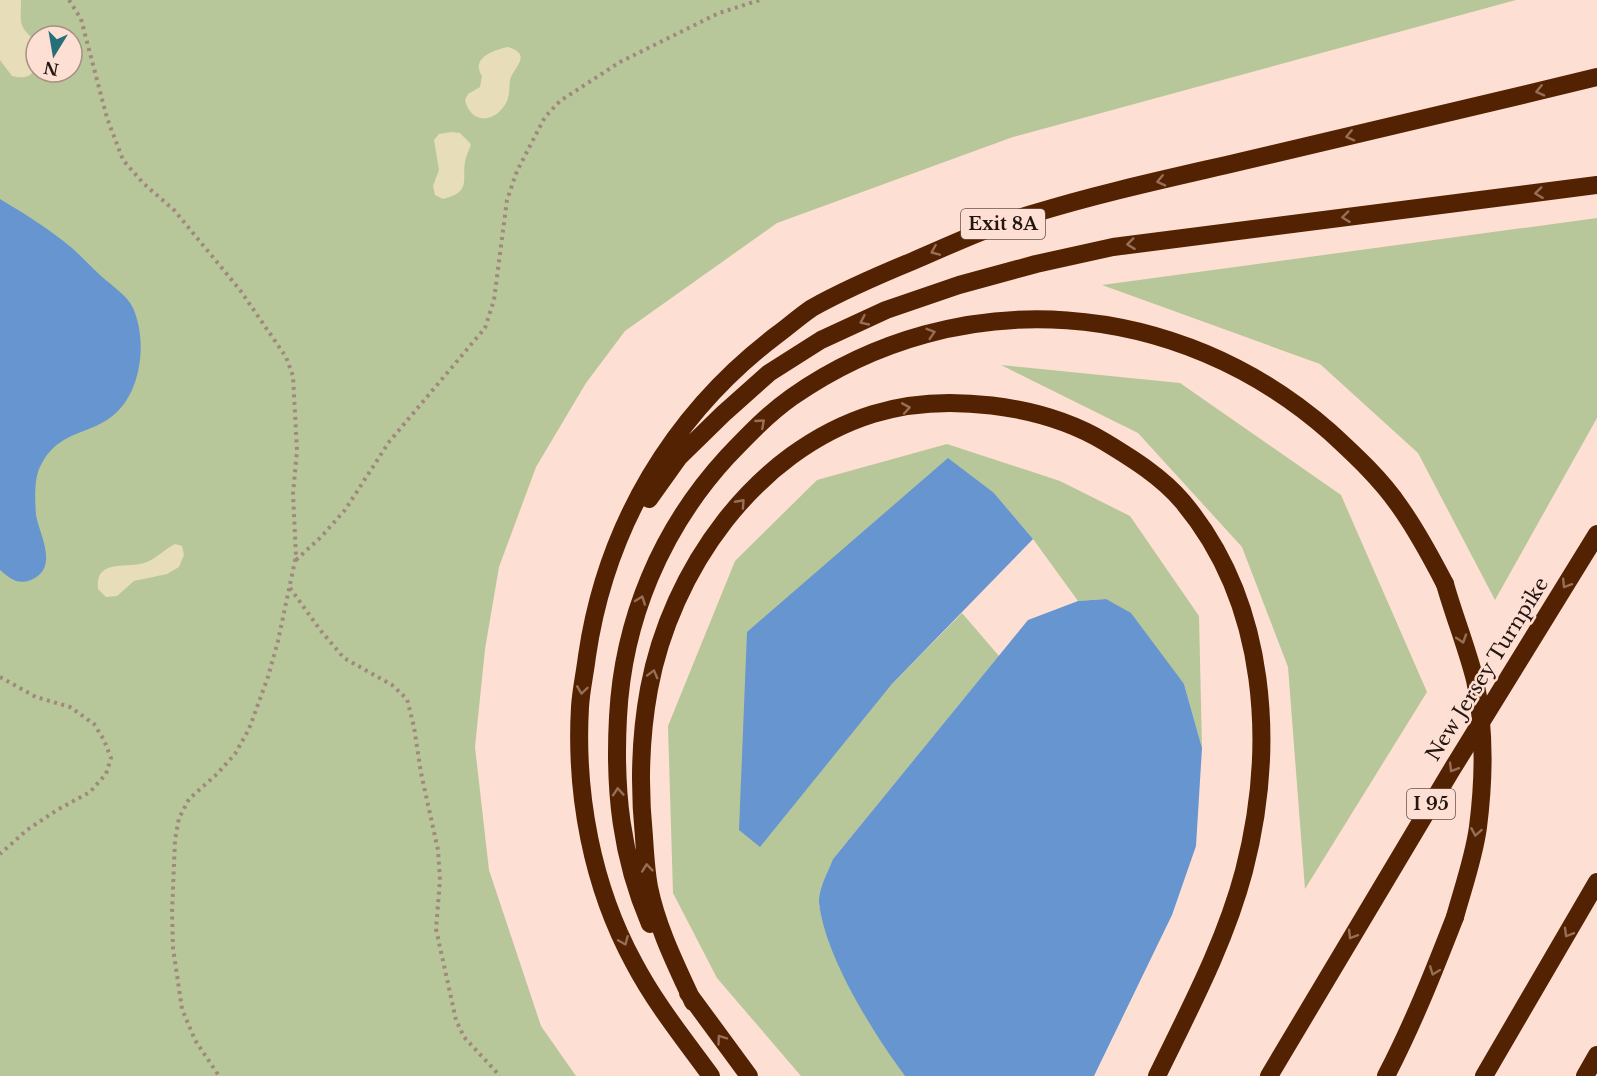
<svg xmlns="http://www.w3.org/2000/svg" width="1597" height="1076" font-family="'Libre Baskerville',serif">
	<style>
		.green { fill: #b8c799; fill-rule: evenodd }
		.sand { fill: #e7ddb8 }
		.water { fill: #6695d0 }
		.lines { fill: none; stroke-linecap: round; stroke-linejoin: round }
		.path { stroke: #a0887f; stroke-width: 4; stroke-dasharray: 3 4.5; stroke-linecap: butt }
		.motorway { stroke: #532203; stroke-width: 18 }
		.motorway-bridge { stroke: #532203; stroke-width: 18 }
		.oneway { stroke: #976e56 }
		.labels { text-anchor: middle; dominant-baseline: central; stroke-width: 5; stroke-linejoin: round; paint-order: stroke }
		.shield { fill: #fedfd3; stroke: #65534c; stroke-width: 1.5 }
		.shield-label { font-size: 18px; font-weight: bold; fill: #241712 }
		.street-label { font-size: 20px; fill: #241712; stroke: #fedfd3 }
	</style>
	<rect width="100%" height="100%" fill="#fedfd3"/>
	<path class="green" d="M0,0H1516L1013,137L777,223L625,331L586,383L536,467L499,567L485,649L475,747L489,870L541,1026L576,1076H0ZM36,36H72V72H36Z
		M1597,218V418L1495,600L1418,453L1320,364L1102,285Z
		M1001,365L1180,383L1341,495L1427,692L1305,889L1288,667L1242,547L1138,433Z
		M947,444L1060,481L1130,516L1199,616L1202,748L1184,684L1106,599L1078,601L1033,539L994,493L891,685L962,613L999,656L833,859C828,872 818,889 819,903C826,956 873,1032 905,1076H801L717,978L673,893L668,726L735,561L817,480Z"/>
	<path class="sand" d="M0,0H21C21,22 17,26 36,41C36,61 40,83 12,76L0,60Z
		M508,47C533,55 514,66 510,80C509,88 510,96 506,103C495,123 471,125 465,100L468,94L480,87L482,76C470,58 494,50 508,47Z
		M451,132L460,133L471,144C470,149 467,153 466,158C460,177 474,192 443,199L435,195L433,186L439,170L434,140L439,134Z
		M175,544L182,546L184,555L179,567L167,574L134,581L117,596L106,597L98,589C95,557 127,570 147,562C157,558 165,549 175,544Z"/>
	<path class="water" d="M0,199C25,214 49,229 72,248C82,257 91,267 101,276C111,285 128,296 133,308C147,339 142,388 117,412C91,437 57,428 39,469C34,482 35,501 36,515C39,534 60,568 31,580C17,585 11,579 0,570Z
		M948,458L994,493L1033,539L891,685L760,847L739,830L747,632Z
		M1106,599L1131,613L1184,684L1202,748L1196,846L1172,915L1094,1076H905C873,1033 825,956 819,903C818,889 828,872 833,859L1028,620L1078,601Z"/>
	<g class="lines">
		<path class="path" d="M69,0L81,19L107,118L123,160L143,183L174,210L240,290L286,357L293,376L297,450L293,494L296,556L278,641L268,677L249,729L235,754L217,774L189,799L179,818L175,840L172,912L173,948L182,1009L195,1040L219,1076
			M296,560L321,537L345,510L389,442L485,328L494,300L507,200L517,171L545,117L560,101L620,62L719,13L760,0
			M290,588L321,631L344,658L392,685L407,699L414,727L421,773L438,850L440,880L436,929L456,1020L464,1037L500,1076
			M0,677L36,697L70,707L94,724L104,740L111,758L106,774L90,792L57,810L27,830L0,854"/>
		<path class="motorway" d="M649,499L679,457L723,414L769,373L821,340L886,310L959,285L1036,264L1113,247L1597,185
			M650,924C621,856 614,790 618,717C623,620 661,529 727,457C747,436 768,414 792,397C960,280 1178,298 1330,432C1355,455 1381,479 1400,507C1417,531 1431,557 1445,584
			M688,993L749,1076
			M693,1002C676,965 657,927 649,887C646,871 645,853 644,837C639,788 640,738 649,689C671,570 755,451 873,414C943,392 1042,404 1105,442C1133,459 1162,477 1183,502C1268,604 1276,747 1244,871C1225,943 1189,1010 1157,1076
			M711,1076C684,1039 655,1003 634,963C592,886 575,794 580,707C581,690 585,673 587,656C606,526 673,413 778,334C789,326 800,316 812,308C844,290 879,275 913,261C952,244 991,226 1032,214C1100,193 1170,178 1239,162C1359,134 1478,106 1597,77
			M1269,1076L1451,771L1597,534
			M1386,1076C1413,1024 1434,971 1455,917
			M1484,1076L1597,882
			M1585,1076L1597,1055"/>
		<path class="motorway-bridge" d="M1445,584C1454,616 1467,648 1475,680C1485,728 1484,780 1478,827C1474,857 1463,888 1455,917"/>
	</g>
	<defs><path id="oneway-chevron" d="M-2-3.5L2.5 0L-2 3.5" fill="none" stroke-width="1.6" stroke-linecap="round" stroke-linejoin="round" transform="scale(1.5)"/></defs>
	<g class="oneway">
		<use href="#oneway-chevron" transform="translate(1540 91) rotate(167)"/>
		<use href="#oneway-chevron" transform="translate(1350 136) rotate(167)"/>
		<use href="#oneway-chevron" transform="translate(1161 181) rotate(167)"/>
		<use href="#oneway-chevron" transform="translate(1539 193) rotate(173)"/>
		<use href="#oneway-chevron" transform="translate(1346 217) rotate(173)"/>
		<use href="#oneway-chevron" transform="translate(1131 244) rotate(173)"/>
		<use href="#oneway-chevron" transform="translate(935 251) rotate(157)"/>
		<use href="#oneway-chevron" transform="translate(864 321) rotate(155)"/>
		<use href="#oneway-chevron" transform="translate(931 333) rotate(-17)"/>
		<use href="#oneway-chevron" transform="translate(906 408) rotate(-10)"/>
		<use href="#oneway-chevron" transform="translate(761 423) rotate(-41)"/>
		<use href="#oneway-chevron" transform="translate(741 503) rotate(-48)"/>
		<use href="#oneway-chevron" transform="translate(1566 584) rotate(122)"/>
		<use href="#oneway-chevron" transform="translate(641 600) rotate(-70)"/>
		<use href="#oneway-chevron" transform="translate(1462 639) rotate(72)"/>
		<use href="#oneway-chevron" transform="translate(653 674) rotate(-75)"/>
		<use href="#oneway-chevron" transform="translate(582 690) rotate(98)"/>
		<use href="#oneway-chevron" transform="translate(1453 768) rotate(121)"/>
		<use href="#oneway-chevron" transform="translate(618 792) rotate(-94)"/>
		<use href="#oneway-chevron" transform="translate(1476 832) rotate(100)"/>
		<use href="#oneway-chevron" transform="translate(647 868) rotate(-96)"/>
		<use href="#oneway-chevron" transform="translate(1568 933) rotate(120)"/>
		<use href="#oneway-chevron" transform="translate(1352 935) rotate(121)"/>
		<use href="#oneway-chevron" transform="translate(624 941) rotate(67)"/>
		<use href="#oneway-chevron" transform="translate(1434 971) rotate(111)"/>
		<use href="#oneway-chevron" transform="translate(721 1039) rotate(-126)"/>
	</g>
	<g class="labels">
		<g class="shield">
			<rect x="961" y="209" width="84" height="30" rx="4.5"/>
			<rect x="1407" y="789" width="48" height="30" rx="4.5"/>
		</g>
		<g class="shield-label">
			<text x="1003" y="224">Exit 8A</text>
			<text x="1431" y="804">I 95</text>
		</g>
		<g class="street-label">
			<text transform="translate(1487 669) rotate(-58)">New Jersey Turnpike</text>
		</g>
	</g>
	<g transform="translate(54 54) rotate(191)"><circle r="28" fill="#fedfd3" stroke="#a78f86" stroke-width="1.5"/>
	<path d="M0-4.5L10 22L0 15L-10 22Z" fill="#266f78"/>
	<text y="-9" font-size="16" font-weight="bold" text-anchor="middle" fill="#241712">N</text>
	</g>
</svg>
